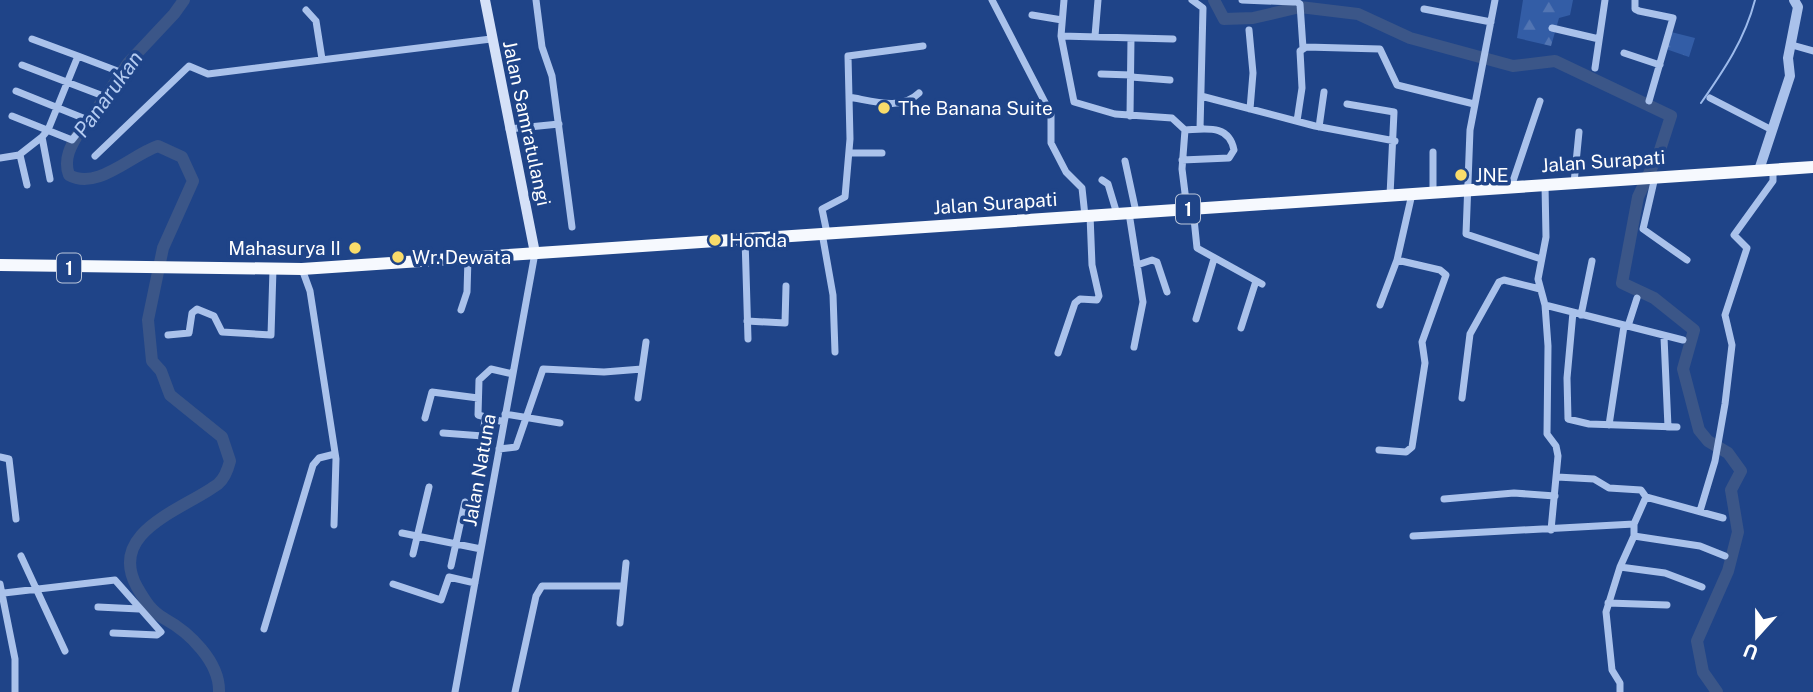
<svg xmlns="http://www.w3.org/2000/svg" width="1813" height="692" font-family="'Public Sans',sans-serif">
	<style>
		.forest { fill: url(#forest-firs) }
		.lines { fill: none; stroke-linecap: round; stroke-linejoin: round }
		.stream { stroke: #9dbbec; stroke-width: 2 }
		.river { stroke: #3b5688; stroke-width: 12 }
		.minor { stroke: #aac2eb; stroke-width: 7 }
		.tertiary { stroke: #aac2eb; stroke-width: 10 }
		.secondary { stroke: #d5e1f8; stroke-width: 10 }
		.trunk { stroke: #f6f9fe; stroke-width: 12 }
		.poi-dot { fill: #f9dc6a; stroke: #1f4488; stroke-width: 2.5 }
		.labels { text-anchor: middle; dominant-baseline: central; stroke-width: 7; stroke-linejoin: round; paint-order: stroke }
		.shield { fill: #1f4488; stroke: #bcc7db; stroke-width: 2 }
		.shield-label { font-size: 18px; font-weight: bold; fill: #fff }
		.poi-label { font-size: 19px; fill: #fff; stroke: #1f4488; text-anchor: start }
		.street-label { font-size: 19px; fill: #fff; stroke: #1f4488 }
		.water-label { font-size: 21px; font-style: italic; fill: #b5ccf2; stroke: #1f4488 }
	</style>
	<defs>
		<pattern id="forest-firs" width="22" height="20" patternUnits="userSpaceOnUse" patternTransform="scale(1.75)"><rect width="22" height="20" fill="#335da6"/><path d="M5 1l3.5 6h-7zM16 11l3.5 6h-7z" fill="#5275b3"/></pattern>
	</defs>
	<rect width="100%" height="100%" fill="#1f4488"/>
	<path class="forest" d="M1523,0H1573L1570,15L1559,18L1551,46L1517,38Z
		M1671,32L1695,38L1689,57L1666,49Z"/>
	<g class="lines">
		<path class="stream" d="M1701,103C1724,70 1745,39 1755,0"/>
		<path class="river" d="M1214,0L1224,19L1253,18L1300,7L1358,14L1410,38L1513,66L1555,61L1671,116L1660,150L1638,197L1622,283L1654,298L1694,330L1683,369L1699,430L1708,441L1728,453L1741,471L1731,490L1738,532L1728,571L1697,641L1703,672L1717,692
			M99,106L129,62L174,14L184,0
			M80,131C71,145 63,159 69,175C97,191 131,155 158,146L182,157L193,181L163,248L148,320L152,361L161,371L170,395L222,437L230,461C228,469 225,478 218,484C185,509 106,531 137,587C145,601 151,611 165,619C189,632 220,662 219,692"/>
		<path class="minor" d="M536,0L542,47L552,76L572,227
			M992,0L1051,114V143L1066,172L1082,188L1085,216
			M1064,0L1061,36L1074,102L1115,114L1172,118L1185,130
			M1192,0L1203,8L1200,129
			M1242,0L1293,2
			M1294,0L1300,4L1303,48
			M1495,0L1470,130L1466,234L1541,259
			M1635,0V9L1639,11L1673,18L1649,101
			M1424,9L1491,22
			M306,10L316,21L322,59
			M1032,15L1062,20
			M1552,28L1599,39
			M1249,30L1253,73L1250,109
			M1061,36L1173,39
			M1095,36L1098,0
			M32,39L78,56L48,130L42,137
			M1792,45L1813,51
			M1624,53L1660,65
			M78,56L120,72
			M1595,68L1605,0
			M1101,74L1131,75
			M1131,77L1170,80
			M16,91L88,120
			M1201,96L1315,126L1395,141
			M849,97C873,101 901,111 919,93
			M1710,98L1772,130
			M1347,104L1394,112L1390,195
			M12,116L72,140L106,97L22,65
			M1130,116L1131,38
			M1297,121L1302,88L1300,51L1306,47L1380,49L1397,85L1474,104
			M1319,127L1324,92
			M509,129L559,124
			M1185,130L1182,169L1187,209
			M1433,152V192
			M849,153H882
			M20,155L27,185
			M95,156L189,66L208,74L491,39
			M0,158L19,155L42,137L50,179
			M1182,160L1229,158L1234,150C1229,124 1206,129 1185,130
			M1125,161L1136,212
			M1655,177L1643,229L1687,260
			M1102,180L1108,184L1117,214
			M1574,183L1579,132
			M1545,185L1546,237L1538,279L1545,305L1548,346L1547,434L1556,446L1558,456L1551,530
			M1511,187L1540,101
			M1193,209L1197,248L1262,284
			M1129,213L1143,302L1134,347
			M822,233L833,295L835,352
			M827,233L822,209L845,197L850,139L848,56L923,46
			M745,238L748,339
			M1137,265L1152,260L1157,262L1167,292
			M302,269L310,291L336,459L334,525
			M1380,305L1397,260L1412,194
			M1545,305L1683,340
			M461,310L467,292L468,258
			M1573,312L1567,378L1568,419L1589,424L1677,427
			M1581,315L1592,261
			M1196,319L1214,259
			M747,321L785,323L786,286
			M1628,326L1637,298
			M1241,328L1256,281
			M168,335L189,333L192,313L197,309L214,316L222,332L271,335L273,269
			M1664,337L1668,427
			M1058,353L1075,303L1080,299L1097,300L1099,296L1092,265L1090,215
			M638,398L646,342
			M1462,398L1470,334L1499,282L1504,280L1540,289
			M505,414L560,423
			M425,418L432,392L478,398
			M504,422L478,415L479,380L491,369L513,374
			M1609,425L1624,326
			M443,433L483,436L485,419
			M499,449L516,447L543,369L604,372L642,369
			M1379,450L1406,452L1412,447L1425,363L1422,342L1446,275L1440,270L1397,260
			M0,457L9,459L16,519
			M1557,477L1594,479L1609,488L1641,490L1646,497L1723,518
			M1444,499L1514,493L1555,496
			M1700,511L1715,461L1725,404L1732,345L1725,315L1747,248L1734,235L1773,181V170
			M402,533L481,549
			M1413,536L1634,524
			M1634,536L1700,546L1725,556
			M413,554L429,487
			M21,556L65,651
			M451,566L465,502
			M1620,567L1665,573L1702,587
			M0,584L15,659V692
			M393,584L441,600L449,577L475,583
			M4,593L115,580L161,632L157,635L113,633
			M1608,603L1667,605
			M98,607L139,609
			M620,623L626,563
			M264,629L313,465L319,458L335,454
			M455,692L535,253
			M515,692L536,596L542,586H623
			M1620,692V683L1612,670L1606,612L1620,567L1634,536V524L1646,497"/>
		<path class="tertiary" d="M1759,170L1790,76L1788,58L1798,7L1794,0"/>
		<path class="secondary" d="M485,0L535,253"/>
		<path class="trunk" d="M0,265L302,269L1813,167"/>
	</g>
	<g class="poi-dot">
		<circle cx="884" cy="108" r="7"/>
		<circle cx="1461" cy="175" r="7"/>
		<circle cx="715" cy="240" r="7"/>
		<circle cx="355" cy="248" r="7"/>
		<circle cx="398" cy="257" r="7"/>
	</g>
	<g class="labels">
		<g class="shield">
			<rect x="1176" y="194.5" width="24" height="29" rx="5"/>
			<rect x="57" y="253.5" width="24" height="29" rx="5"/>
		</g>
		<g class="shield-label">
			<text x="1188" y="209">1</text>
			<text x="69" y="268">1</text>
		</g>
		<g class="poi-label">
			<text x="898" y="108">The Banana Suite</text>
			<text x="1475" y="175">JNE</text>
			<text x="729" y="240">Honda</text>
			<text x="341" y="248" text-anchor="end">Mahasurya II</text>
			<text x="412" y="257">Wr. Dewata</text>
		</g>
		<g class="street-label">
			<text transform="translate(527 123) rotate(78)">Jalan Samratulangi</text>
			<text transform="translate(1603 161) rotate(-4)">Jalan Surapati</text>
			<text transform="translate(995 203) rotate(-4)">Jalan Surapati</text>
			<text transform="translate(479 470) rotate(-80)">Jalan Natuna</text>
		</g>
		<g class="water-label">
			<text transform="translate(108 94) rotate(-54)">Panarukan</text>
		</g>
	</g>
	<g transform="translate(1757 636) rotate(201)" stroke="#1f4488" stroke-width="5" paint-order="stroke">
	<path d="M0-5L12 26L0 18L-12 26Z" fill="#ffffff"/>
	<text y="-10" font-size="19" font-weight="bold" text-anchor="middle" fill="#ffffff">U</text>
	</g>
</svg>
